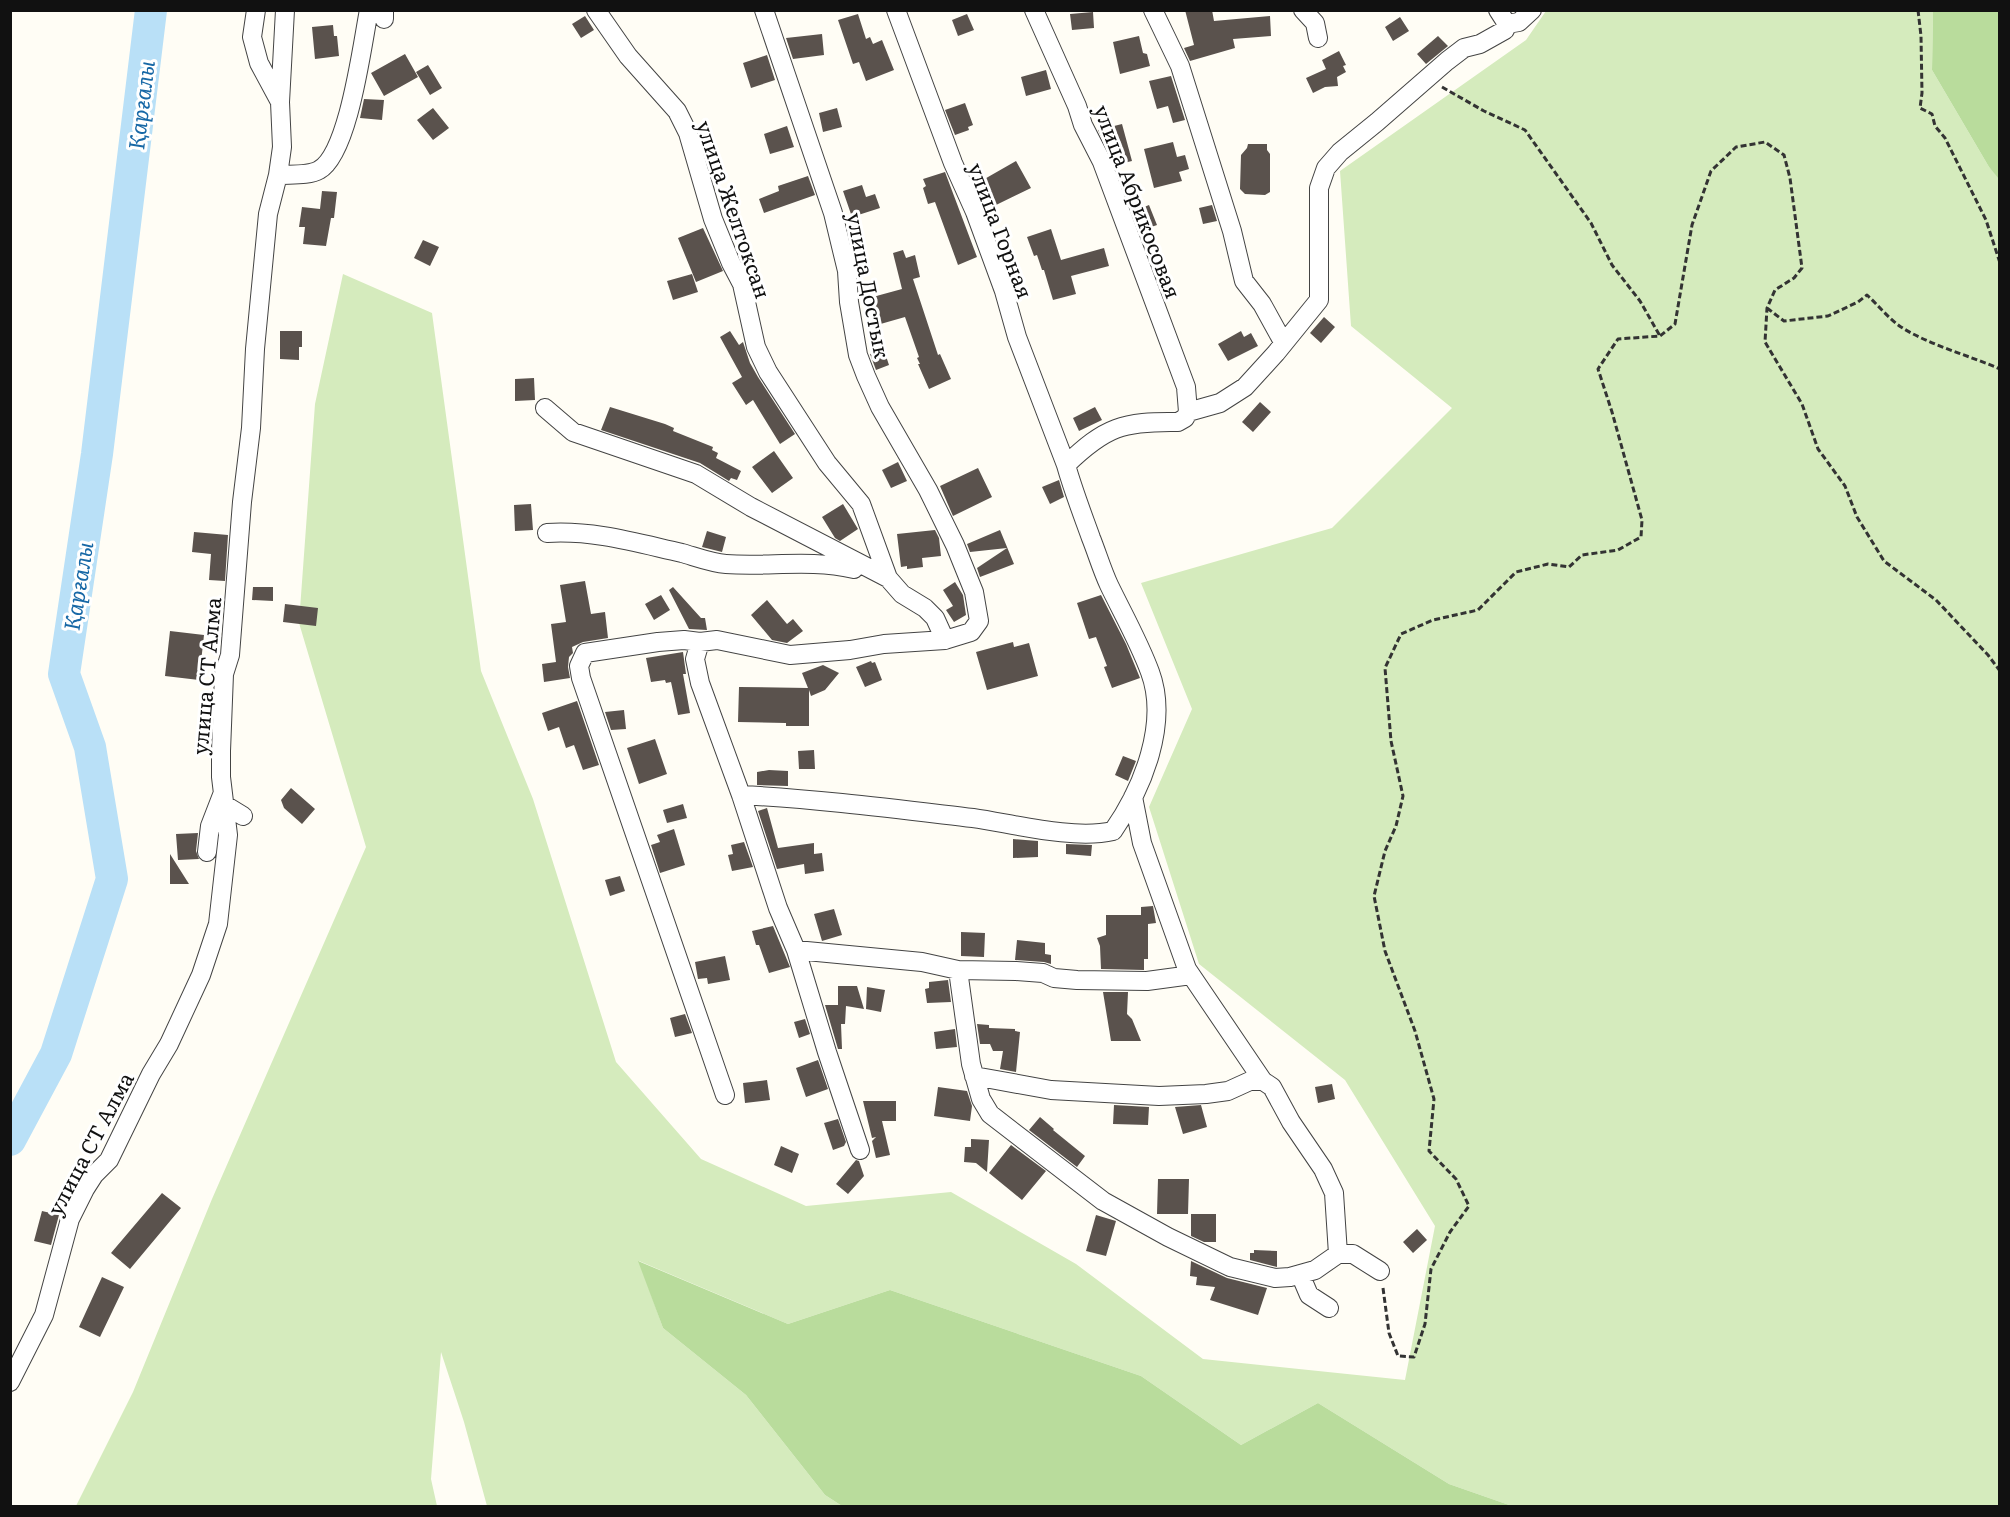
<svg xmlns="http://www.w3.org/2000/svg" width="2010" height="1517" font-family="Literata,serif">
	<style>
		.green { fill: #d5ebbd }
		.forest { fill: #b9dc9c }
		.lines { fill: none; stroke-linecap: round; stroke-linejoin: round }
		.river { stroke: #b9e0f7; stroke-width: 32 }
		.building { fill: #5a524d }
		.minor-casing { stroke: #444; stroke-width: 20 }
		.path { stroke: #333; stroke-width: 3; stroke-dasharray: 6 3; stroke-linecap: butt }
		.minor { stroke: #fff; stroke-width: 18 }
		.labels { text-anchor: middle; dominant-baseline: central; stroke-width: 6; stroke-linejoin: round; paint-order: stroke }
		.street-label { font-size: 21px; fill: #111; stroke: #fff }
		.water-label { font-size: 22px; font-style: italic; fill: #1768a6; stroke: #fff }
	</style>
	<rect width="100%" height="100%" fill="#fffdf5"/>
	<path class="green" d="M1546,11H1933L1932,70L1989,167L2000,179L1999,1506H1512L1449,1484L1318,1403L1241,1445L1141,1376L890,1290L788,1324L639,1261L663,1328L746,1395L825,1495L842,1506H487L464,1422L441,1352L431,1479L437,1506H76L133,1392L212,1199L366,847L299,623L315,404L343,274L432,313L481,671L533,799L616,1062L701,1159L806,1206L951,1192L1076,1264L1203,1359L1405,1380L1435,1226L1345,1080L1199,964L1149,807L1192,709L1141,583L1332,528L1452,408L1351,326L1340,171L1526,40Z"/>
	<path class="forest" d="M1933,11H1999V179L1989,167L1932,70Z
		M638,1261L788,1324L890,1290L1141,1376L1241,1445L1318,1403L1449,1484L1512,1506H842L825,1495L746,1395L663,1328Z"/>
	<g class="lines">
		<path class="river" d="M10,1140L56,1054L112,879L90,747L64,674L97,454L151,10"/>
	</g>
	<path class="building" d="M1185,10H1212L1214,21L1270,16L1271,36L1233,39L1235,48L1190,61L1184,48L1194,45Z
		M1093,12L1094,28L1072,30L1070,14Z
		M858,14L866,39L870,37L873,44L882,40L894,70L866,81L859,62L853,64L838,20Z
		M967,14L974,30L958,36L952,20Z
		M585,16L594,30L581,38L572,24Z
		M1400,17L1409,31L1393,41L1385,27Z
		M333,25L334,36H337L339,56L315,59L312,27Z
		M822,34L824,55L793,59L786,38Z
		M1139,36L1143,53L1147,54L1150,66L1120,74L1113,42Z
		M1438,36L1448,46L1426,64L1417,54Z
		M1339,51L1346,65L1343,66L1346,72L1337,77L1338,86L1325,87L1313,93L1306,78L1326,69L1322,60Z
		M405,54L418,77L384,96L371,73Z
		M767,55L775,80L751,88L743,63Z
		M428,65L442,88L430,95L416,72Z
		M1046,70L1051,89L1026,96L1021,77Z
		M1171,76L1185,120L1173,123L1168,106L1157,109L1149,81Z
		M364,99L384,100L382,120L360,118Z
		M965,103L973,125L968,127L969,130L955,135L945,110Z
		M433,108L449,128L433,140L417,120Z
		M837,108L842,127L823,132L819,113Z
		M1122,124L1132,161L1115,165L1098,130Z
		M787,126L794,147L770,154L764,134Z
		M1173,142L1177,157L1185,155L1189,169L1179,172L1182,181L1154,188L1144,149Z
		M1248,144H1267V150L1270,154V192L1265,195L1245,194L1240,189L1241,155L1247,148Z
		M1016,161L1031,188L996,205L981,181Z
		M945,172L977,257L958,265L935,202L928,204L923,188L926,186L923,179Z
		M808,176L815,195L764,213L759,199L779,191L778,186Z
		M862,185L866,197L875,194L880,208L852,217L843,191Z
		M322,191L337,192L334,218H331L326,246L303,244L305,227H299L302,207L320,209Z
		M1149,205L1157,225L1140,231L1132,212Z
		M1212,205L1217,221L1203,224L1199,208Z
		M703,228L723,271L696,282L678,238Z
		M1051,229L1061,260L1104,248L1109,266L1071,276L1076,294L1053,300L1044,270H1042L1037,255L1034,256L1027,237Z
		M423,240L439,247L430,266L414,258Z
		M903,250L906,258L915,255L920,277L913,279L938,355L940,354L951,379L929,389L918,364H920L917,358L919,357L905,317L877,325L869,298L902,289L893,253Z
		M692,274L698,292L673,300L667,281Z
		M1324,317L1335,327L1321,343L1310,333Z
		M280,331H302V347H299V360L280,359Z
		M730,331L739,345L743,342L750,363L758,377L795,434L780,444L753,400L746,405L732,383L742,377L720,337Z
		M1241,331L1244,337L1251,333L1258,346L1228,361L1218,344Z
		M884,350L889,365L876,370L870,354Z
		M534,378L535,400L515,401V379Z
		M1260,402L1271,412L1253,432L1242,422Z
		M610,407L665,424L674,428L673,431L713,447L712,450L718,453L716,458L741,471L737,480L731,478L729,481L700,463L601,430Z
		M1095,407L1102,420L1079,431L1073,418Z
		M774,451L793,478L772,493L752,467Z
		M898,462L907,481L891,488L882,470Z
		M978,468L992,497L953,516L940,486Z
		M1059,480L1064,497L1050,504L1042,487Z
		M531,504L533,530L515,531L514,505Z
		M843,504L858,529L840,541L835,538L822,517Z
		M935,530L939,538L941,556L922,558L923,567L907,569V566L901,567L897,534Z
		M1000,530L1014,564L980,577L977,568L1007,548L970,552L967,544Z
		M707,531L726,537L722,552L702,547Z
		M194,532L228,535L225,581L209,580L211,554L192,552Z
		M585,581L591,614L605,612L608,638L583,642L572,647L573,653L569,657L568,667L570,678L544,682L542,664L556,662L551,624L566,622L560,585Z
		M955,582L963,595L966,615L954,622L946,610L953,606L943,590Z
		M253,587H273V601L252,600Z
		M673,587L701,618H705L707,630L689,629L669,590Z
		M661,595L670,610L654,620L645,604Z
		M1101,595L1126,644L1140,678L1112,688L1104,667L1107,666L1096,637L1089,639L1077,603Z
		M767,600L787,624L793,619L803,631L787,643L772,640L751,615Z
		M285,604L318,608L316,626L283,622Z
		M170,631L204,635L199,680L165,676Z
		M1013,642L1014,647L1029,643L1038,676L987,690L976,652Z
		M683,652L686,674H683L690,713L678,715L671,682L666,683L665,680L651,682L646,658Z
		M871,661L872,663L875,662L882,680L865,687L856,667Z
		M823,665L839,673L825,690L811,696L809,690V726H786V723L738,722L739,687L808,688L802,673Z
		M577,701L599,765L583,770L574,745L566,748L559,727L548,731L542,713Z
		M624,710L626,729L611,730L605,712Z
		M655,739L667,774L639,784L627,748Z
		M814,750L815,769H799L798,751Z
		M1123,756L1136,761L1128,781L1115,775Z
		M769,770L788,771V786L757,785V772Z
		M291,788L315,809L302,824L284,808L281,800Z
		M683,804L687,818L667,823L663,810Z
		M767,808L778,848L814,843V854L822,853L824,871L805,874L804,864L777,869L758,811Z
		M674,829L685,865L660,873L651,845L660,842L657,835Z
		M198,833L196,851L199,859L178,860L176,834Z
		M1013,839L1038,841V857L1013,858Z
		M744,842L753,867L732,871L728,855L733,854L731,845Z
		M1066,844L1092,845L1091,856L1066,854Z
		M170,854L189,884H170Z
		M620,876L625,891L610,896L605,880Z
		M1153,906L1156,923L1148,924V959H1144V970L1101,969L1100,946L1097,938L1106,935V915H1141V907Z
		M834,909L842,935L822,941L814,914Z
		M773,926L790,967L769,973L759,945H756L752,931Z
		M961,932L985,933L984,957L961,956Z
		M1017,940L1045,943V954L1051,955V964L1044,962L1015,960Z
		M725,956L730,980L708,984L707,978L698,979L695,962Z
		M948,980L951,1002L927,1003L925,989L929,988V982Z
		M838,986H857L864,1009L846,1006L845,1024H841L842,1049H838L825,1005H839H838Z
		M867,987L885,990L881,1012L866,1009Z
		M1103,992H1128L1127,1014L1132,1019L1141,1041H1111Z
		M685,1014L692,1033L675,1037L670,1018Z
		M805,1019L810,1034L799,1038L794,1022Z
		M977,1024L989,1025V1028L1015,1029V1031L1020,1032L1016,1072L1000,1069L1003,1051H993L990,1044H980Z
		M955,1029L957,1047L936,1049L934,1032Z
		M818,1060L828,1089L806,1097L796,1068Z
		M767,1080L770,1100L745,1103L743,1083Z
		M1332,1084L1335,1099L1318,1103L1315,1087Z
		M938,1087L967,1091L972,1106L970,1121L934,1116Z
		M863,1101H896V1121H882L890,1155L876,1158L872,1141L876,1137L872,1138Z
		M1114,1105L1149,1107L1148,1125L1113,1124Z
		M1201,1105L1207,1127L1183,1134L1175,1107Z
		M1040,1117L1054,1129L1053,1130L1085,1156L1077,1167L1029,1130Z
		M838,1119L846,1142L844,1146L833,1150L824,1123Z
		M971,1139L989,1140L987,1172L976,1163L964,1162L965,1147H971Z
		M1011,1145L1046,1171L1022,1200L989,1173Z
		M781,1146L799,1154L792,1173L774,1165Z
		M856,1160L859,1161L864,1176L848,1194L836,1184Z
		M1158,1179H1189L1188,1214H1157Z
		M162,1193L181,1208L130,1269L111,1253Z
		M42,1211L59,1215L51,1245L34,1241Z
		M1191,1214H1216V1242H1204L1191,1236Z
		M1096,1215L1116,1221L1106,1256L1086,1251Z
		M1417,1229L1427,1240L1413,1253L1403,1242Z
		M1254,1250L1277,1251V1267L1250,1260V1253H1254Z
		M1191,1261L1227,1278L1267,1288L1258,1315L1210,1300L1215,1287L1196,1285L1197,1277L1190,1276Z
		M102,1277L124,1287L100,1337L79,1327Z"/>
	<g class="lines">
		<defs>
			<path id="minor" d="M596,10L628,56L677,111L688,133L713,219L731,263L742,284L756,347L768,372L827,463L861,504L888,578L902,594L925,608L935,618L945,640
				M896,10L953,163L975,212L1004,291L1017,337L1066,465
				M1034,10L1077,106L1083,125L1102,162L1186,387L1188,412
				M1153,10L1180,66L1232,231L1244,281L1262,304L1283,342
				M1303,10L1315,23L1318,38
				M1498,10L1507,24L1519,22L1532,10
				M384,19V10
				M280,102L285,10
				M278,175C290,174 309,176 319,170C349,153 362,45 369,10
				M545,408L573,432L696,474L751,507L888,578
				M547,533C594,530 637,543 682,553C696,557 712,563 726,564C770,567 810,559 854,569
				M700,642L695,659L700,683L741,795L778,908L796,950L827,1052L860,1150
				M741,795C818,799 896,809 973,818C1014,824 1074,840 1113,831C1143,788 1169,723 1150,672C1139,642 1123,614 1109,585C1102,570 1097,553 1091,538C1082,513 1073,490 1066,465C1105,427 1123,421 1178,422L1185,418L1188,412L1220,403L1245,387L1276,353L1319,300V188L1326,168L1340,152L1377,122L1447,61L1464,48L1480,44L1505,30L1507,24
				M225,805L243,816
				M207,852L210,826L222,795
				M796,950L922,962L958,970L971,1064L981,1099L990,1114L1103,1201L1168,1237L1230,1267L1275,1278L1290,1277L1315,1270L1338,1254H1353L1380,1271
				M1187,969L1263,1081
				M958,970L1016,971L1043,973L1054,978L1077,980L1147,981L1184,976L1187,969L1142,843L1133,797
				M974,1076L1051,1090L1159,1096L1206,1094L1228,1091L1250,1081H1263L1272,1087L1291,1122L1323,1169L1334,1193L1338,1254
				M725,1095L581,678L579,666L585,653L658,642L684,640L700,642L717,640L790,655L850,650L884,644L945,640L971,632L979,621L974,592L955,545L928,490L880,407L866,376L858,355L849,302L847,271L833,213L764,10
				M1300,1274L1309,1295L1329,1308
				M10,1382L44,1315L70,1219L85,1189L94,1175L109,1160L151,1074L169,1044L201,975L218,924L228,835L221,777V751L224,674L230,655L242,502L251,428L255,349L268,214L278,175L282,147L280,102L259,63L252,37L256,10"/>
		</defs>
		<use href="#minor" class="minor-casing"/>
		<path class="path" d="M1918,10L1921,36L1922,93L1920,108L1932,114L1935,126L1945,138L1986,220L2000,263
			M1442,87L1484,111L1525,130L1591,223L1612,265L1640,301L1660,336
			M1767,308L1784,321L1828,316L1858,302L1867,295C1878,305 1889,319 1901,327C1929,345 1968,355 2000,369
			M1383,1288L1389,1333L1398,1356L1414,1357L1425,1324L1431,1269L1450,1232L1469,1206L1456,1179L1429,1151L1434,1099L1415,1031L1385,951L1374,896L1385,851L1396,826L1403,796L1391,741L1385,668L1401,634L1433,620L1478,610L1516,572L1548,564L1569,567L1582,555L1618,550L1641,537L1642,520L1612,412L1598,369L1618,339L1660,336L1675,324L1692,225L1711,171L1736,147L1765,142L1784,155L1790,178L1802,268L1794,278L1775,290L1767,308L1765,342L1802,404L1818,449L1845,486L1857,517L1884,561L1936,600L1988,655L2000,671"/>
		<use href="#minor" class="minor"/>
	</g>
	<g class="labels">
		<g class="street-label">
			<text transform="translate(1139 201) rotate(69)">улица Абрикосовая</text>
			<text transform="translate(735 209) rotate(71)">улица Желтоксан</text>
			<text transform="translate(1002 230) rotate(69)">улица Горная</text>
			<text transform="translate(870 285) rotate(79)">улица Достык</text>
			<text transform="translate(205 676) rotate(-85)">улица СТ Алма</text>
			<text transform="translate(89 1143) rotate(-62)">улица СТ Алма</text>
		</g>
		<g class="water-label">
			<text transform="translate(140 105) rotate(-83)">Қарғалы</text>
			<text transform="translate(77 586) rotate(-81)">Қарғалы</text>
		</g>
	</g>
	<rect width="2010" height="1517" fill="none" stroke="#111111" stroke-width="24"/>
</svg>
